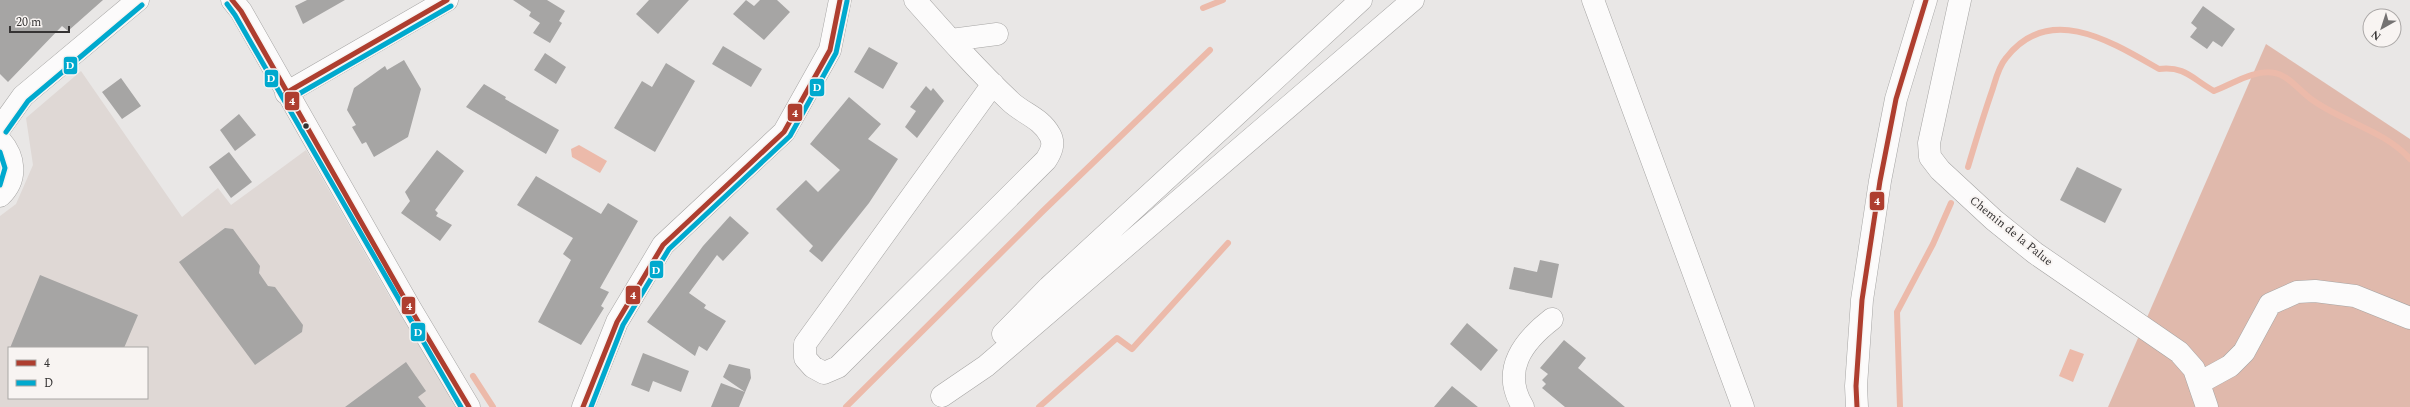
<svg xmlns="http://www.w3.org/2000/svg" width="2410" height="407" font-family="Spectral,serif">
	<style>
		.built { fill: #dfd8d5; fill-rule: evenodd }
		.forest { fill: #e0b9ac }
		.water { fill: #ecbaaa }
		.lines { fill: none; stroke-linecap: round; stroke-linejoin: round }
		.stream { stroke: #ecbaaa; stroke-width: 6 }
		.building { fill: #a6a5a4 }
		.minor-casing { stroke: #a6a5a4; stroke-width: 23 }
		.major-casing { stroke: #a6a5a4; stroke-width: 23 }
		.minor { stroke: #fcfbfb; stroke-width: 22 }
		.major { stroke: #fcfbfb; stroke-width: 22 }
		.bus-1-casing { stroke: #f8f4f2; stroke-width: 8 }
		.bus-2-casing { stroke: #f8f4f2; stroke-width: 8 }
		.bus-1 { stroke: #ae3e2f; stroke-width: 5 }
		.bus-2 { stroke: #00a9ce; stroke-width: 5 }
		.bus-dot { fill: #353333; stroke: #f8f4f2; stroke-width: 1.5 }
		.labels { text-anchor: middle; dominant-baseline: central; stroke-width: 4; stroke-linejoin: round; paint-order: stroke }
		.street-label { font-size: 12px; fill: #353333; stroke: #f8f4f2 }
		.line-badge { stroke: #f8f4f2; stroke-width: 1.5 }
		.badge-label { font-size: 11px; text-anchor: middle; font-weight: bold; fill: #fff }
	</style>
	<rect width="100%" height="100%" fill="#e9e7e6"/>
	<path class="built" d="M81,71L182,217L218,188L231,205L306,150L392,301L457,407H0V216L16,204L33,165L26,118ZM9,348H147V398H9Z"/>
	<path class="forest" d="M2266,44L2410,139V407H2108Z"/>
	<path class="water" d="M579,145L607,161L600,173L572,157L571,149Z
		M2070,349L2084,354L2073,382L2059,376Z"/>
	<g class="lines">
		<path class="stream" d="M1203,8L1223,0
			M1968,167C1976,140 1984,114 1993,88C1996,78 1999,66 2006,58C2049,2 2112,42 2159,69C2186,66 2192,79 2214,91C2233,84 2254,69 2275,73C2289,76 2300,91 2311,99C2342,122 2384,130 2410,159
			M473,376L493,407
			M846,407L1043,211L1210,50
			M1039,407L1117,338L1132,349L1228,243
			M1900,407L1897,312L1933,244L1951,203"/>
	</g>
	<path class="building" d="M0,0H103L68,31L62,26L8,82L0,74Z
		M307,0H345L303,24L295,6Z
		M513,0H547L565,11L559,21L562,23L550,43L533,33L540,23L529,16L531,12Z
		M649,0H689L658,34L636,14Z
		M746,0L754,6L760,0H777L790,12L764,40L733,14Z
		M2203,6L2235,29L2222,47L2213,41L2207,49L2190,37L2197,28L2191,23Z
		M723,46L762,69L751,87L712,64Z
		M869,47L898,63L883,89L854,72Z
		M545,53L566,67L556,84L534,70Z
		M404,60L421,89L408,137L374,157L366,142L362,144L352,127L356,125L347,110L354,88L385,66L387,70Z
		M666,63L695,81L655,152L614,128L642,81L652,87Z
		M121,78L141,106L122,119L102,92Z
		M484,84L506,97L505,99L559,130L546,154L466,107Z
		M926,86L931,91L933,88L944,101L917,138L905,127L916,111L910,107Z
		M849,97L881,124L868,139L898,159L869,203L822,262L809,251L813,246L776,209L806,180L818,192L840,170L810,144Z
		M239,114L256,135L235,151L220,130Z
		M437,150L464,171L435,210L438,213L436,216L452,225L440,241L401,213L410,201L405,192Z
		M229,152L252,182L231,198L209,167Z
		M2077,167L2122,189L2105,223L2060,200Z
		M536,176L601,214L608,203L638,221L600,288L609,292L601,306L604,308L581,345L538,322L571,260L563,254L573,238L517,205Z
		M730,216L749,233L723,261L717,255L689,293L706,305L704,308L726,321L707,351L699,346L695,356L647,322L703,246Z
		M225,228L233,229L260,266L259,273L268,286L275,287L303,325L302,332L255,365L179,262Z
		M1540,260L1559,264L1552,298L1509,289L1514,267L1537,272Z
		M40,275L138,315L124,348H10Z
		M1467,323L1498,350L1481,371L1450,344Z
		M1564,340L1586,358L1578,368L1625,407H1565L1542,388L1546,384L1542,380L1548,374L1540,368Z
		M643,353L689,371L681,392L653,381L649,392L631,385Z
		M406,362L426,391L418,397L426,407H345Z
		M729,364L750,369L751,378L739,407H711L721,383L745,392L723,377Z
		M1452,386L1478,407H1434Z"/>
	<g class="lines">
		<defs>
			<path id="minor" d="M232,0L241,11L410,308L469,407
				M915,0C946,35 977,70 1011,102C1024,114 1041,118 1050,135C1055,144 1051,152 1046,160L838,367L824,373L813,367L805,358V344L993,84
				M1593,0L1743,407
				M1960,0L1929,143L1930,157L1940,170L1994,220L2035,253L2179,352L2194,369L2207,407
				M951,40L997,34
				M286,93L447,0
				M0,128L23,96L138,0
				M0,140C15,157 18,179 0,196
				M2199,383L2230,366L2244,352L2270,304L2297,292L2315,291L2355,296L2410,318
				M583,407L617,322L663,245L784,132L830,50L840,0
				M1523,407C1501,371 1522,342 1552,319"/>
			<path id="major" d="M1003,334L1049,287L1361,0
				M942,396L986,366L1413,0
				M1857,407L1856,386L1862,300L1880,181L1896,99L1926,0"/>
		</defs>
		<use href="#minor" class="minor-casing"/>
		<use href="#major" class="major-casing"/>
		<use href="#minor" class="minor"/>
		<use href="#major" class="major"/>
		<defs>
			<path id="bus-1" d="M232,0L241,11L410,308L469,407
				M286,93L447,0
				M583,407L617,322L663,245L784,132L830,50L840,0
				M1857,407L1856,386L1862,300L1880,181L1896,99L1926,0"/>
			<path id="bus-2" d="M227,4L235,15L461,407
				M290,99L451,6
				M6,132L28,101L142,5
				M0,152L5,168L0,185
				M591,407L623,325L669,249L790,136L836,53L847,1"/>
		</defs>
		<use href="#bus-1" class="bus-1-casing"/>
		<use href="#bus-2" class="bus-2-casing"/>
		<use href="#bus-1" class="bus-1"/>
		<use href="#bus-2" class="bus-2"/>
	</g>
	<circle class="bus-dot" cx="306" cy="126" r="3.5"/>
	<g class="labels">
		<g class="street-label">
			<text transform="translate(2011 231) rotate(39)">Chemin de la Palue</text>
		</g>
	</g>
	<g class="line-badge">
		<rect x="63" y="56" width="15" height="19" rx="4" fill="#00a9ce"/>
		<rect x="264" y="69" width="15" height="19" rx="4" fill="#00a9ce"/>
		<rect x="809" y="78" width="16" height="19" rx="4" fill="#00a9ce"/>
		<rect x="284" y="91" width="16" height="20" rx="4" fill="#ae3e2f"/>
		<rect x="787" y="103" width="16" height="19" rx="4" fill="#ae3e2f"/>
		<rect x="1869" y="191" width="16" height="20" rx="4" fill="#ae3e2f"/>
		<rect x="649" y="260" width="15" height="19" rx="4" fill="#00a9ce"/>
		<rect x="625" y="285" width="16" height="20" rx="4" fill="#ae3e2f"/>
		<rect x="401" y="296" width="15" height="19" rx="4" fill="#ae3e2f"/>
		<rect x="410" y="322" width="16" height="20" rx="4" fill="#00a9ce"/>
	</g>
	<g class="badge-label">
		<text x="70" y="69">D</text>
		<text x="271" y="82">D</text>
		<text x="817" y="91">D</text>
		<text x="292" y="105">4</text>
		<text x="795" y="117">4</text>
		<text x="1877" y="205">4</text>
		<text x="656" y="274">D</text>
		<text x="633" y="299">4</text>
		<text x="409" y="310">4</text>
		<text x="418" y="336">D</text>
	</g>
	<rect x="8" y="347" width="140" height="52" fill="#f8f4f2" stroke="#aaa7a6"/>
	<rect x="16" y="360" width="20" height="6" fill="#ae3e2f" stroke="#aaa7a6"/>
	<text x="44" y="367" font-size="12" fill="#353333">4</text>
	<rect x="16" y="380" width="20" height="6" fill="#00a9ce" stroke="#aaa7a6"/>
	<text x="44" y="387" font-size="12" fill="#353333">D</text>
	<g transform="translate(2382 28) rotate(219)"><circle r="19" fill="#f8f4f2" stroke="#aaa7a6"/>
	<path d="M0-3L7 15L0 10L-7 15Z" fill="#747272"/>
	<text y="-6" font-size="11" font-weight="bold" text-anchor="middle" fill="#353333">N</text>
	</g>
	<path d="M10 26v6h59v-6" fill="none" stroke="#353333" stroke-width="2"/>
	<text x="16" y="26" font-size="12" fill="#353333" stroke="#f8f4f2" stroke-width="3" paint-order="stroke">20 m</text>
</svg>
